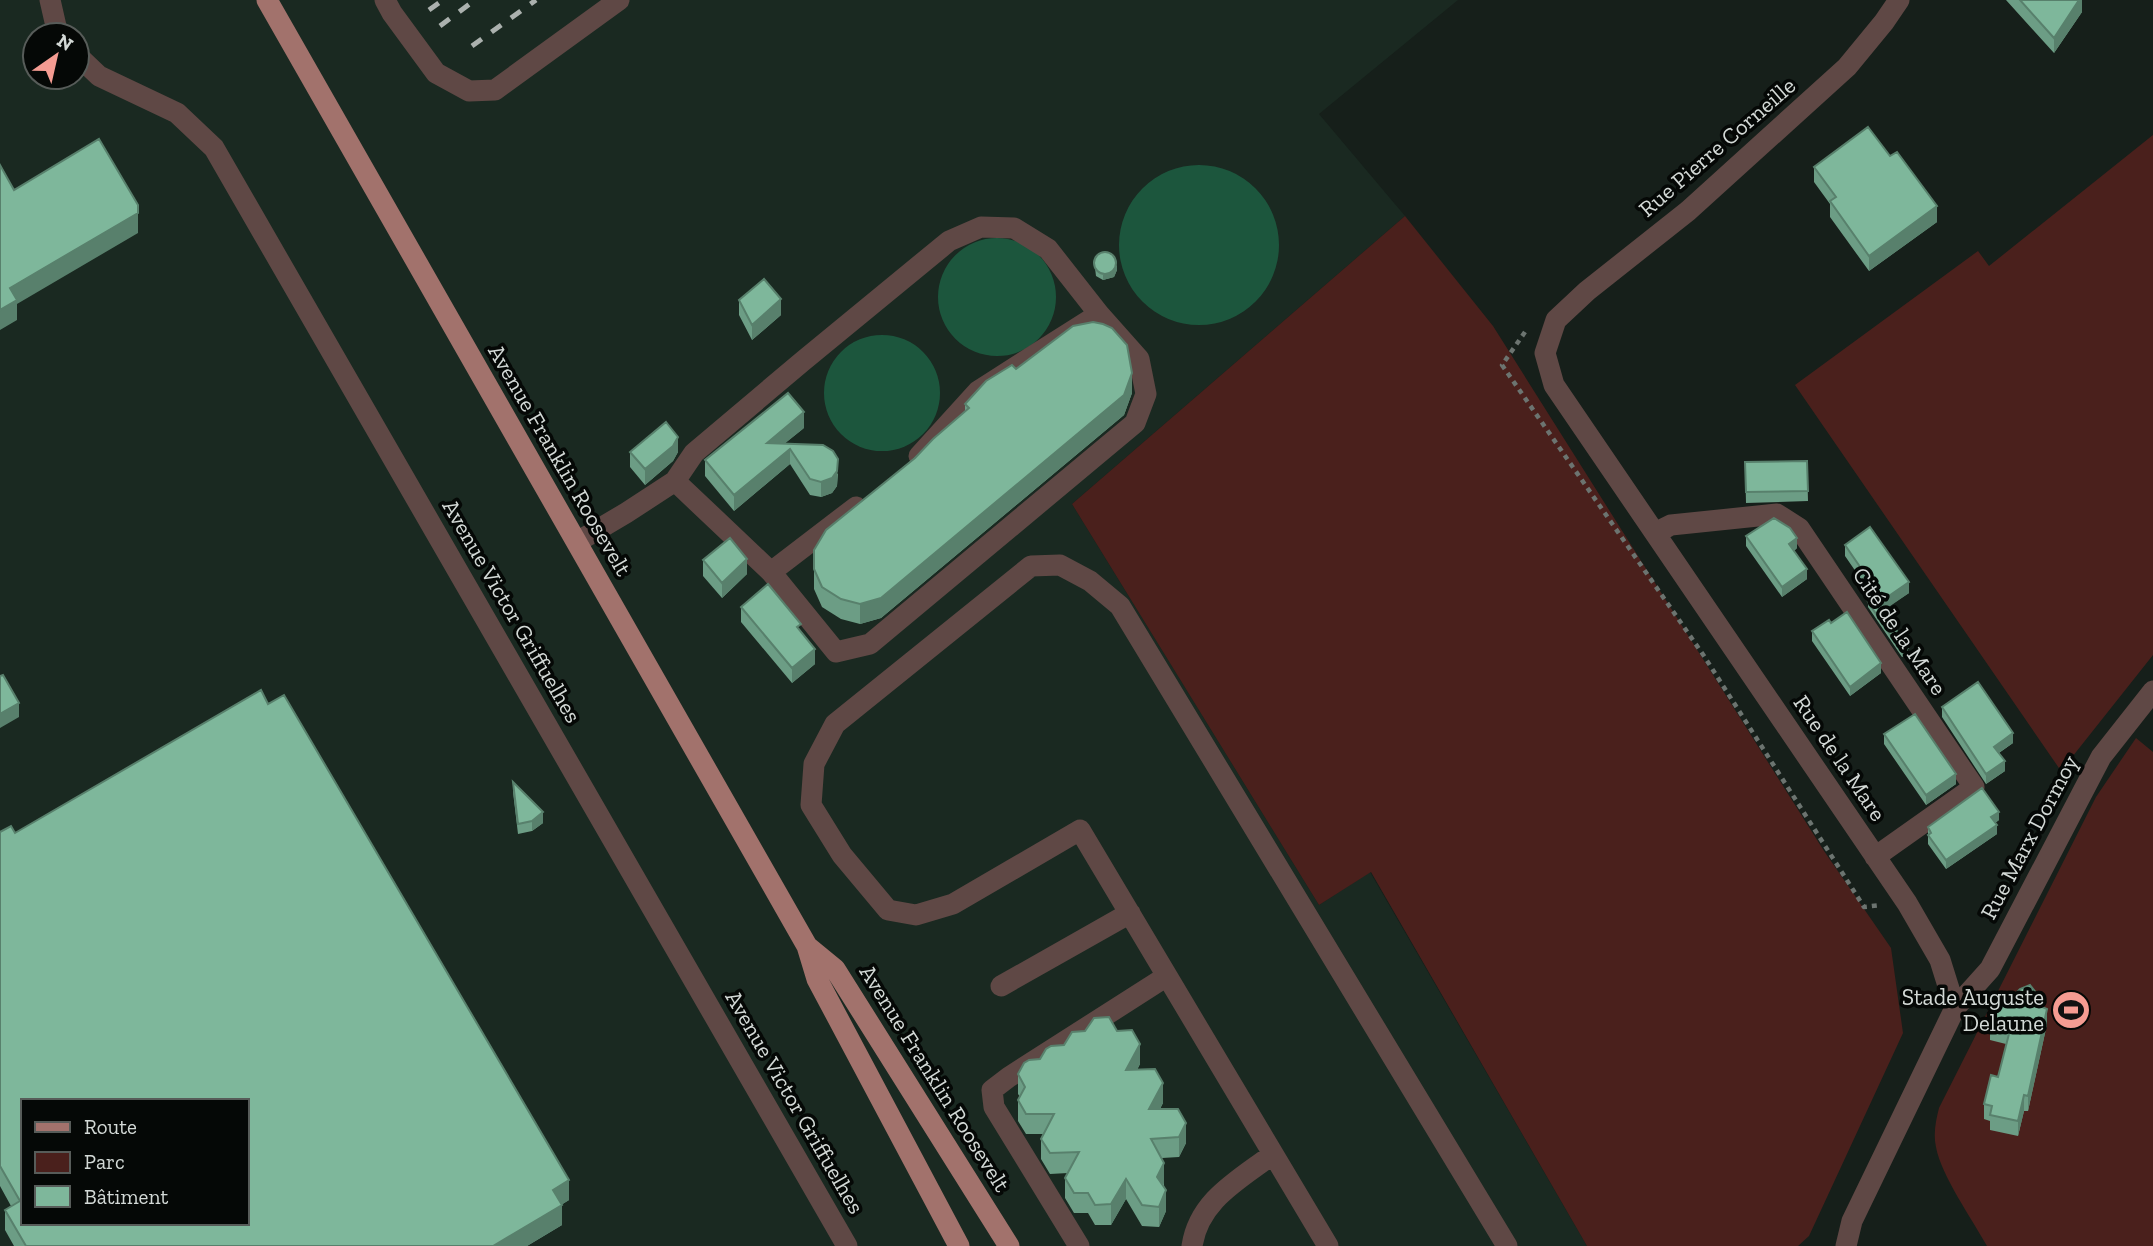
<svg xmlns="http://www.w3.org/2000/svg" width="2153" height="1246" font-family="'Zilla Slab',serif">
	<style>
		.built { fill: #1a2921; fill-rule: evenodd }
		.green { fill: #4a201c }
		.water { fill: #1c563d }
		.lines { fill: none; stroke-linecap: round; stroke-linejoin: round }
		.path { stroke: #6c7470; stroke-width: 4.5; stroke-dasharray: 5 5; stroke-linecap: butt }
		.minor { stroke: #5f4845; stroke-width: 21 }
		.major { stroke: #a2726c; stroke-width: 21 }
		.rail { stroke: #abb1ae; stroke-width: 5; stroke-dasharray: 12 12; stroke-linecap: butt }
		.wall { fill: #6c9d85 }
		.shaded-wall { fill: #58806c }
		.building { fill: #7eb79b; stroke: #58806c; stroke-width: 2; fill-rule: evenodd }
		.labels { text-anchor: middle; dominant-baseline: central; stroke-width: 7; stroke-linejoin: round; paint-order: stroke }
		.street-label { font-size: 23px; fill: #d3d9d6; stroke: #050806 }
		.poi-label { font-size: 23px; fill: #d3d9d6; stroke: #050806; text-anchor: end }
	</style>
	<rect width="100%" height="100%" fill="#161f1a"/>
	<path class="built" d="M0,0H1458L1319,114L1405,216L1072,504L1319,905L1370,872L1587,1246H0ZM35,35H77V77H35ZM23,1101H247V1223H23Z"/>
	<path class="green" d="M2153,135V655L2061,771L1795,385L1978,251L1989,266Z
		M1405,216L1493,326L1824,851L1891,948L1903,1033L1809,1236L1798,1246H1587L1371,872L1319,905L1072,504Z
		M2136,738L2153,752V1246H1987C1972,1219 1941,1175 1936,1147C1933,1134 1936,1120 1939,1108L2096,797Z"/>
	<path class="water" d="M1119 245a80 80 0 1 1 160 0a80 80 0 1 1-160 0Z
		M938 297a59 59 0 1 1 118 0a59 59 0 1 1-118 0Z
		M824 393a58 58 0 1 1 116 0a58 58 0 1 1-116 0Z"/>
	<g class="lines">
		<path class="path" d="M1525,332L1502,365L1704,656L1864,907L1881,905"/>
		<path class="minor" d="M50,0L58,35
			M385,0L392,13L436,73L469,91L495,90L619,0
			M77,55L99,76L177,113L214,148L847,1246
			M919,456L978,391L1099,314
			M675,481L771,572L856,507
			M1655,533L1671,525L1777,514L1799,528L1974,787L1875,857
			M577,542L626,513L675,481L694,453L803,361L949,241L981,227L1014,228L1048,249L1099,314L1139,359L1146,394L1135,423L870,644L836,652L771,572
			M1001,986L1130,913
			M1955,1008L1990,969L2101,757L2153,691
			M1079,1246L994,1107L992,1090L1009,1077L1167,976
			M1192,1246C1199,1200 1239,1180 1273,1154
			M1328,1246L1080,830L953,904L916,915L888,910L842,855L811,805L814,764L835,724L1031,566L1060,565L1090,581L1120,606L1507,1246
			M1846,1246L1852,1221L1955,1008L1940,960L1907,903L1554,385L1545,353L1556,320L1587,291L1688,211L1847,67L1884,22L1899,0"/>
		<path class="major" d="M267,0L807,946L817,979L959,1246
			M807,946L835,969L1009,1246"/>
		<path class="rail" d="M429,10L443,0
			M440,26L475,0
			M472,46L536,0"/>
	</g>
	<path class="wall" d="M2006,0H2082V12L2054,53Z
		M1814,167L1937,222L1869,271L1830,217V204L1814,182Z
		M1094,260L1117,270L1114,277L1103,280L1096,276Z
		M739,300L781,315L752,340L739,315Z
		M1016,369L1132,393L1124,415L881,618L860,624L841,619L822,607L814,589V550L965,411V404Z
		M804,428L785,443L838,474L837,486L832,493L821,497L810,495L790,464L734,511L705,476V460Z
		M630,452H678L673,461L645,485L630,467Z
		M1807,461L1808,501L1746,503L1745,462Z
		M1746,536L1797,548L1794,551L1807,579L1782,597L1746,546Z
		M1845,545L1909,593L1883,610L1908,653L1902,657L1868,607V602L1874,598L1845,556Z
		M703,560L747,574L722,598L703,576Z
		M741,607L801,632L815,664L792,683L741,622Z
		M1831,623L1881,673L1850,696L1812,641V631Z
		M1942,707L2013,743L1999,753L2005,771L1986,784L1942,717Z
		M1884,734L1956,784L1926,805L1884,744Z
		M513,782L543,823L532,831L518,834L513,792Z
		M1999,820L1995,823L1997,834L1946,869L1928,844V827Z
		M0,832L15,833L569,1200L561,1205L562,1225L527,1246H14L5,1230V1210L11,1206L0,1186Z
		M2040,1006L2047,1024L2028,1111H2024L2018,1136L1990,1130V1121L1984,1119V1104L1998,1077L2006,1044L1990,1040V1025Z
		M1085,1031L1140,1064L1137,1070L1163,1103L1160,1109L1186,1143L1179,1157L1162,1158L1166,1211L1159,1227L1142,1226L1126,1199L1111,1225H1095L1088,1213H1074L1065,1198V1178L1068,1173L1050,1174L1041,1159V1139L1043,1134H1026L1018,1121V1100L1020,1097L1018,1094V1074Z"/>
	<path class="shaded-wall" d="M2079,0H2082V12L2054,53V38Z
		M1937,206V222L1869,271V256Z
		M138,213V233L17,304V320L0,330V310L10,288Z
		M1117,265V270L1114,277L1103,280V275Z
		M781,299V315L752,340V325Z
		M1132,373V393L1124,415L881,618L860,624V604Z
		M804,412V428L767,458V443Z
		M678,437V452L673,461L645,485V469Z
		M790,449V464L734,511V495Z
		M838,459L837,486L832,493L821,497V482Z
		M1797,538V548L1789,554V544Z
		M747,559V574L722,598V583Z
		M1807,569V579L1782,597V587Z
		M1909,582V593L1883,611V600Z
		M1908,648V653L1902,657V652Z
		M815,649V664L792,683V668Z
		M1881,663V673L1850,696V687Z
		M19,703V717L0,728V714Z
		M2013,733V743L1994,756V747Z
		M2005,761V771L1986,784V774Z
		M1956,774V784L1926,805V795Z
		M543,812V823L532,831V821Z
		M1999,812V820L1991,826V817Z
		M1997,825V834L1946,869V860Z
		M2047,1009V1024L2028,1111V1096Z
		M1140,1044V1064L1126,1090V1070Z
		M1163,1083V1103L1149,1129V1109Z
		M2024,1095V1111L2018,1136V1121Z
		M1186,1123V1143L1179,1157V1137Z
		M1164,1163V1183L1157,1197V1177Z
		M1126,1179V1199L1111,1225V1204Z
		M569,1180V1200L553,1210V1190Z
		M1166,1190V1211L1159,1227V1207Z
		M562,1205V1225L527,1246H493Z"/>
	<path class="building" d="M2020,0H2079L2054,38Z
		M1868,127L1890,156L1897,152L1937,206L1869,256L1830,201L1836,197L1814,167Z
		M99,139L138,205V213L10,288L17,300L0,310V165L14,190Z
		M1094 263a11 11 0 1 1 22 0a11 11 0 1 1-22 0Z
		M764,279L781,299L752,325L739,300Z
		M1093,322L1103,324L1112,328L1127,345L1132,373L1124,395L881,598L860,604L841,599L822,587L814,569V550L826,530L915,458L933,439L969,408L965,404L986,381L1012,365L1016,369L1073,326Z
		M788,393L804,412L767,443L823,445L833,451L838,459L837,471L832,478L821,482L810,479L790,449L734,495L705,460Z
		M666,422L678,437L673,446L645,469L630,452Z
		M1807,461L1808,491L1746,492L1745,462Z
		M1774,518L1790,528L1797,538L1789,544L1807,569L1782,587L1746,536Z
		M1870,527L1909,582L1883,600L1845,545Z
		M730,538L747,559L722,583L703,560Z
		M768,584L801,624L797,627L815,649L792,668L741,607Z
		M1875,597L1908,648L1902,652L1868,602Z
		M1847,612L1881,663L1850,687L1812,631L1829,620L1831,623Z
		M3,675L19,703L0,714V676Z
		M1978,682L2013,733L1994,747L2005,761L1986,774L1942,707Z
		M261,690L268,704L284,695L569,1180L553,1190L562,1205L493,1246H26L5,1210L20,1201L0,1166V832L11,826L15,833ZM23,1101H247V1223H23Z
		M1915,714L1956,774L1926,795L1884,734Z
		M513,782L543,812L532,821L518,824Z
		M1982,788L1999,812L1991,817L1997,825L1946,860L1928,835L1931,833L1928,827Z
		M2030,985L2037,994L2040,1006L2047,1009L2028,1096L2024,1095L2018,1121L1990,1115L1992,1106L1984,1104L1991,1075L1998,1077L2010,1030L1990,1025L1996,995L2011,998L2020,989Z
		M1109,1017L1117,1031L1132,1030L1140,1044L1126,1070L1155,1069L1163,1083L1149,1109H1178L1186,1123L1179,1137L1151,1139L1164,1163L1157,1177L1166,1190L1159,1207L1142,1205L1126,1179L1111,1204L1095,1205L1088,1193H1074L1065,1178L1079,1152L1050,1153L1041,1139L1054,1114H1026L1018,1100L1025,1087L1018,1074L1024,1063L1029,1060L1040,1059L1046,1049L1051,1046L1064,1045L1072,1032L1085,1031L1094,1018Z"/>
	<defs>
		<symbol id="stadium-disc" viewBox="-11 -11 22 22"><circle r="9.5" fill="#f59c92" stroke="#050806"/><path d="M0-5a6.5 5 0 1 0 0 10a6.5 5 0 1 0 0-10ZM-3.5-1.8h7v3.6h-7Z" fill="#111"/></symbol>
	</defs>
	<g fill-rule="evenodd">
		<use href="#stadium-disc" x="2049" y="988" width="44" height="44"/>
	</g>
	<g class="labels">
		<g class="street-label">
			<text transform="translate(1717 147) rotate(-41)">Rue Pierre Corneille</text>
			<text transform="translate(560 460) rotate(60)">Avenue Franklin Roosevelt</text>
			<text transform="translate(512 611) rotate(60)">Avenue Victor Griffuelhes</text>
			<text transform="translate(1900 631) rotate(56)">Cité de la Mare</text>
			<text transform="translate(1840 758) rotate(56)">Rue de la Mare</text>
			<text transform="translate(2029 837) rotate(-62)">Rue Marx Dormoy</text>
			<text transform="translate(935 1078) rotate(58)">Avenue Franklin Roosevelt</text>
			<text transform="translate(795 1102) rotate(60)">Avenue Victor Griffuelhes</text>
		</g>
		<g class="poi-label">
			<text x="2044" y="997">Stade Auguste<tspan x="2044" dy="26">Delaune</tspan></text>
		</g>
	</g>
	<rect x="21" y="1099" width="228" height="126" fill="#050806" stroke="#575c59" stroke-width="2"/>
	<rect x="35" y="1122" width="35" height="10" fill="#a2726c" stroke="#575c59" stroke-width="2"/>
	<text x="84" y="1134" font-size="21" fill="#d3d9d6">Route</text>
	<rect x="35" y="1152" width="35" height="21" fill="#4a201c" stroke="#575c59" stroke-width="2"/>
	<text x="84" y="1169" font-size="21" fill="#d3d9d6">Parc</text>
	<rect x="35" y="1186" width="35" height="21" fill="#7eb79b" stroke="#575c59" stroke-width="2"/>
	<text x="84" y="1204" font-size="21" fill="#d3d9d6">Bâtiment</text>
	<g transform="translate(56 56) rotate(34)"><circle r="33" fill="#050806" stroke="#575c59" stroke-width="2"/>
	<path d="M0-5L12 26L0 18L-12 26Z" fill="#f59c92"/>
	<text y="-10" font-size="19" font-weight="bold" text-anchor="middle" fill="#d3d9d6">N</text>
	</g>
</svg>
